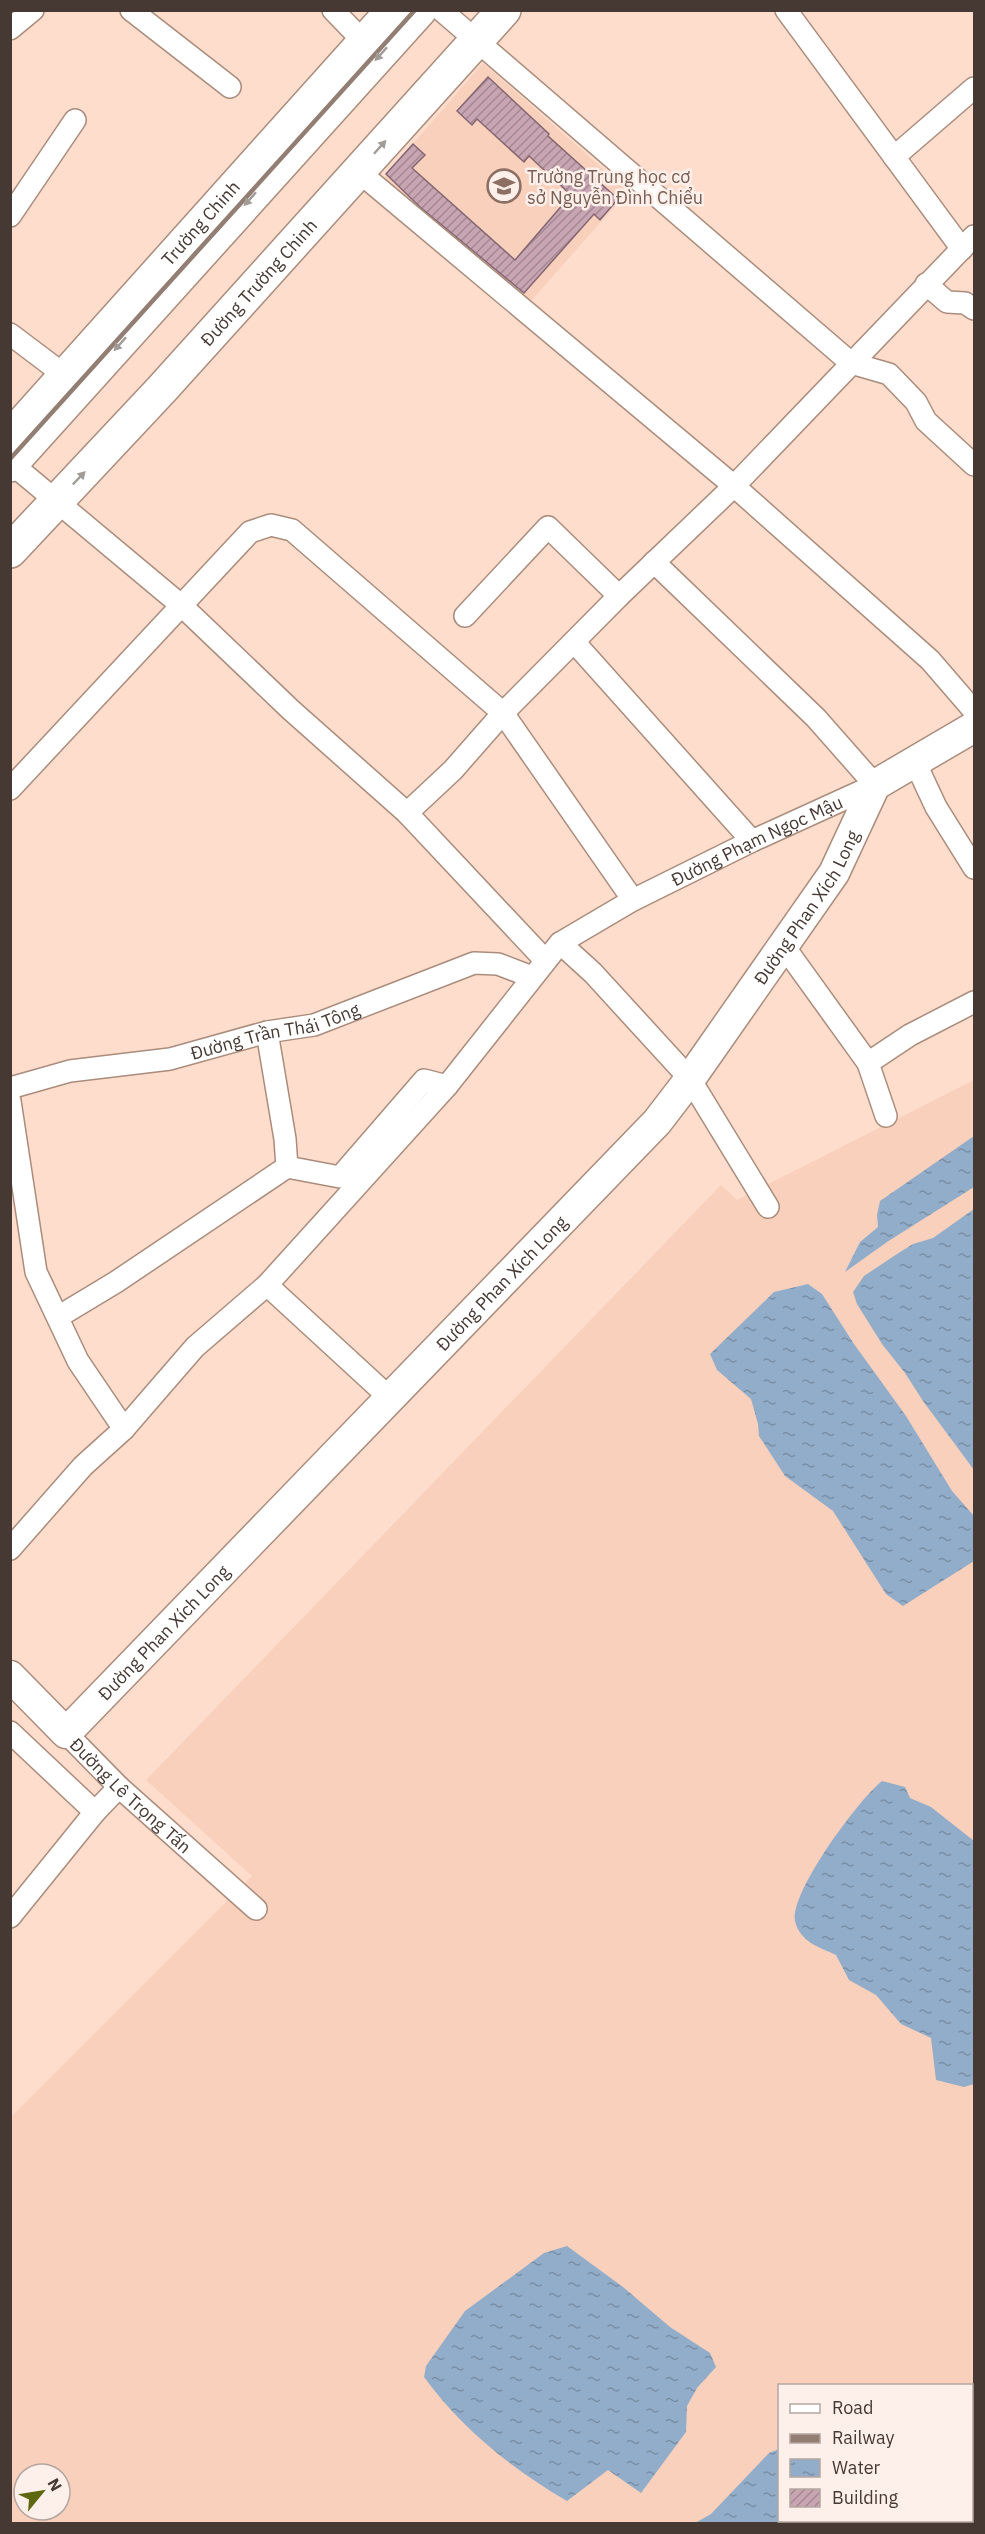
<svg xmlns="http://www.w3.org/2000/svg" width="985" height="2534" font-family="'IBM Plex Sans',sans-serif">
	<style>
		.built { fill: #f8d0bc; fill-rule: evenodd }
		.water { fill: url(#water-ripples) }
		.building { fill: url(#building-hatch); stroke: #846672; stroke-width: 1.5 }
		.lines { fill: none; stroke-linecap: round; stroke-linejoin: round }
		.street-casing { stroke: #aa8c7c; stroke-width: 24 }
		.secondary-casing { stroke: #aa8c7c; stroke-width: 33 }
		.highway-casing { stroke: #aa8c7c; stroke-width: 36 }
		.street { stroke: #fff; stroke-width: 21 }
		.secondary { stroke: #fff; stroke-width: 30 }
		.highway { stroke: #fff; stroke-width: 33 }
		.rail { stroke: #937e74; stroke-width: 4.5 }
		.oneway { fill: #a29c99 }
		.labels { text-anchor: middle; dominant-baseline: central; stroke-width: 5; stroke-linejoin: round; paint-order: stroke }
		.education-label { font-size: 18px; fill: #785e54; stroke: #fdefe9; text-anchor: start }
		.street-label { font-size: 18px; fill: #463933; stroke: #fdefe9 }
	</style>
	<defs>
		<pattern id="water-ripples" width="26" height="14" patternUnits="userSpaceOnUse" patternTransform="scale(1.5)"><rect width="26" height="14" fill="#92adc9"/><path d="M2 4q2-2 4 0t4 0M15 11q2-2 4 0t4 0" fill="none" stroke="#798ea4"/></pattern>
		<pattern id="building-hatch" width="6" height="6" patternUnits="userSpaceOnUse" patternTransform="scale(1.5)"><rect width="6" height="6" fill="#c7a5b2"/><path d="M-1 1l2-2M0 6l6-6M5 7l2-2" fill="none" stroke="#a38791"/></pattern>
	</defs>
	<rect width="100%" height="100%" fill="#feddcd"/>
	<path class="built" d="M483,63L628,191L524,309L380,182Z
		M974,1080V2523L11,2524V2117L252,1876L146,1780L721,1185L737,1200ZM780,2386H972V2520H780ZM24,2474H60V2510H24Z"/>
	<path class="water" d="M974,1136V1187L887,1242L845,1272L860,1242L878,1227L877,1215L880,1201Z
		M974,1209V1470L923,1401L905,1373L882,1344L857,1304L853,1292L864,1276L897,1254L913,1244L933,1238Z
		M808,1284L822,1294L854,1344L906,1416L952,1491L974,1516V1561L903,1606L886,1594L833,1511L785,1476L759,1436L758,1424L751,1399L717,1370L710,1354L774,1292Z
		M882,1781L905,1787L910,1798L931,1807L974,1841V2084L964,2087L936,2080L931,2038L901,2024L876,1995L849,1980L836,1955C819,1947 800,1942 795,1921C790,1892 859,1799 882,1781Z
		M567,2246L623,2287L670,2327L710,2353L716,2367L697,2388L687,2406L686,2432L641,2493L608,2470L567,2501C512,2469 461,2428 424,2377L426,2366L465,2311L544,2253Z
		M779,2449L780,2520H908L912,2523H695L711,2514L769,2453Z"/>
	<path class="building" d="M488,77L549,134L548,136L618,199L600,220L594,214L524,293L420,207L386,174L413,144L425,155L412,168L515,260L571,195L529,156L524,162L477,119L472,125L457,111Z"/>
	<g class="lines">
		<defs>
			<g id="street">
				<path d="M131,10L230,87"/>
				<path d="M333,10L363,41"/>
				<path d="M441,10L851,363L889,374L916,402L926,421L974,465"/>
				<path d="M786,10L962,249"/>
				<path d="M10,29L33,10"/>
				<path d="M894,157L974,88"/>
				<path d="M359,172L734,486L930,660L974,711"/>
				<path d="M10,216L75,120"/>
				<path d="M926,284L947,302L965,303L974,309"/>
				<path d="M10,334L63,374"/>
				<path d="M12,464L182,606L291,710L407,813L545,960"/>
				<path d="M465,616L548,527L619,596"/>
				<path d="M575,643L752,841"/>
				<path d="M915,762L936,807L974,868"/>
				<path d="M10,789L250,532L271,525L292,530L503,713L633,900"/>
				<path d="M407,813L453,770L503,713L619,596L734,486L974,236"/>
				<path d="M560,943L593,973L690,1079L768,1207"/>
				<path d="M783,945L868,1063"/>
				<path d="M267,1032L285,1139L287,1167"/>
				<path id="s1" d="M10,1088L70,1071L170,1059L267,1032L314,1025L474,963L498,964L532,977"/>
				<path d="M10,1101L36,1272L78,1361L124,1429"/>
				<path d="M886,1116L868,1063L910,1035L974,1002"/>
				<path d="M267,1285L391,1399"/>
				<path d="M58,1317L116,1282L287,1167L340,1177L424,1080L447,1086"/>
				<path id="s2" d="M10,1549L83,1466L124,1429L195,1347L267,1285L447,1086L560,943L633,900L752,841L875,785L816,718L654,562"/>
				<path d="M10,1732L95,1812"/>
				<path id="s3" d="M66,1733L119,1787L256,1909"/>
				<path d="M10,1917L95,1812L119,1787"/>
			</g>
			<g id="secondary">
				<path id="s4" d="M10,435L391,10"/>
				<path id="s5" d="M10,1676L66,1733L657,1122L690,1079L834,873L875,785L974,727"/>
			</g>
			<g id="highway">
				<path d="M10,465L420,10"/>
				<path id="s6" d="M10,551L162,389L504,10"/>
			</g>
		</defs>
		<use href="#street" class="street-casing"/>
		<use href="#secondary" class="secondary-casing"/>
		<use href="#highway" class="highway-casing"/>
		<use href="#street" class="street"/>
		<use href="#secondary" class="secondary"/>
		<use href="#highway" class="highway"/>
		<path class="rail" d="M10,459L415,10"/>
	</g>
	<defs><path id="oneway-solid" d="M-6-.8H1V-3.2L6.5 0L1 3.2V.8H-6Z" transform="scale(1.5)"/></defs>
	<g class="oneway">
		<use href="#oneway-solid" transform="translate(381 54) rotate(132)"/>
		<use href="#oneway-solid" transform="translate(380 147) rotate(-48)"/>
		<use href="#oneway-solid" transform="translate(250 199) rotate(132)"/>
		<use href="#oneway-solid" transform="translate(120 344) rotate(132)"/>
		<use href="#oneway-solid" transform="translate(79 478) rotate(-46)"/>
	</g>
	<defs>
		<symbol id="school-ring" viewBox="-11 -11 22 22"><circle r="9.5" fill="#fdefe9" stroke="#8d6e63" stroke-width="1.5"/><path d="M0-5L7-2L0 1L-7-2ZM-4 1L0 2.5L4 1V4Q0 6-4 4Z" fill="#8d6e63"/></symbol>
	</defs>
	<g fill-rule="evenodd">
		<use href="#school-ring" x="485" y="167" width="38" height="38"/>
	</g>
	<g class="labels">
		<g class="education-label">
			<text x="527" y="176">Trường Trung học cơ<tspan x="527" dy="21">sở Nguyễn Đình Chiểu</tspan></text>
		</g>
		<g class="street-label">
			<text stroke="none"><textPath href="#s4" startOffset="285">Trường Chinh</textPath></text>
			<text stroke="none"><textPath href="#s6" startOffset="366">Đường Trường Chinh</textPath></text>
			<text stroke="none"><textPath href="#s2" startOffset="1042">Đường Phạm Ngọc Mậu</textPath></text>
			<text stroke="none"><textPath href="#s5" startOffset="1192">Đường Phan Xích Long</textPath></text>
			<text stroke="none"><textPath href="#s1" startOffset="272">Đường Trần Thái Tông</textPath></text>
			<text stroke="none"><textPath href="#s5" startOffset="706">Đường Phan Xích Long</textPath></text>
			<text stroke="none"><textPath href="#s5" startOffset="220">Đường Phan Xích Long</textPath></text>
			<text stroke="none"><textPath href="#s3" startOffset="90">Đường Lê Trọng Tấn</textPath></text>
		</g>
	</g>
	<rect width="985" height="2534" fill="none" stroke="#463933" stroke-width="24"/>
	<rect x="778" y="2384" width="195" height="138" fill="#fdefe9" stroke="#b4a6a0" stroke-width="1.5"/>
	<rect x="790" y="2404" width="30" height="9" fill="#ffffff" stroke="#b4a6a0" stroke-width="1.5"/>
	<text x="832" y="2414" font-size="18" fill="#463933">Road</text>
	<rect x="790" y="2434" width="30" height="9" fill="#937e74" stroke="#b4a6a0" stroke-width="1.5"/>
	<text x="832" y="2444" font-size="18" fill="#463933">Railway</text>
	<rect x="790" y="2459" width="30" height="18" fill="url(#water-ripples)" stroke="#b4a6a0" stroke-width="1.5"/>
	<text x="832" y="2474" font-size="18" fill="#463933">Water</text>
	<rect x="790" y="2489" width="30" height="18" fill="url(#building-hatch)" stroke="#b4a6a0" stroke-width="1.5"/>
	<text x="832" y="2504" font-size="18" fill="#463933">Building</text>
	<g transform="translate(42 2492) rotate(60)"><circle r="28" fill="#fdefe9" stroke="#b4a6a0" stroke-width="1.5"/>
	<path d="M0-4.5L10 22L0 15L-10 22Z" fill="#5d680e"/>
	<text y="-9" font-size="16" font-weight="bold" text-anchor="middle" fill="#463933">N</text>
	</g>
</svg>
